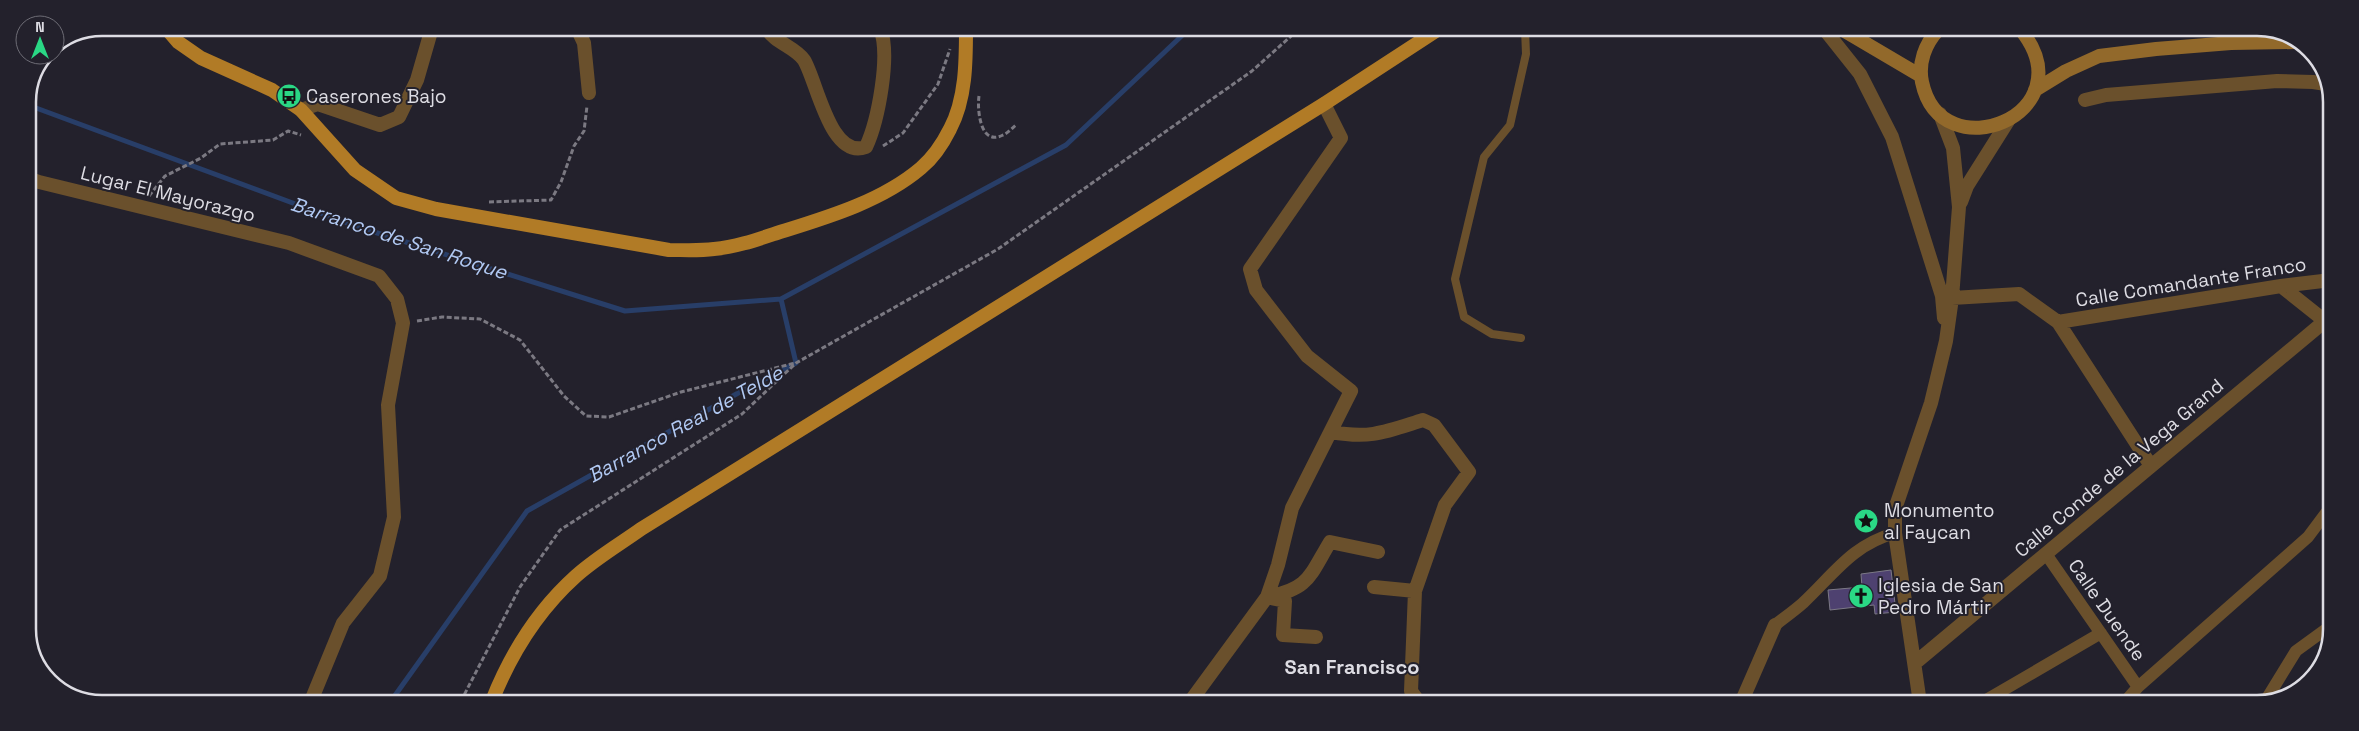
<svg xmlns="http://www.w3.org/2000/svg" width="2359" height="731" font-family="'Space Grotesk',sans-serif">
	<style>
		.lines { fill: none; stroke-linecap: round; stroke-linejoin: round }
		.stream { stroke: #283e68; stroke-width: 5 }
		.building { fill: #4e4170; stroke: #7c7986 }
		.path { stroke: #7b7982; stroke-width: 3; stroke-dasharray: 5 2.5; stroke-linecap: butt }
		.service { stroke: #6a502c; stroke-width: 8 }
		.pedestrian { stroke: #6a502c; stroke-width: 12 }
		.minor { stroke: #6a502c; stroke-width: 14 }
		.secondary { stroke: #92692b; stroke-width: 14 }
		.primary { stroke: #b17b26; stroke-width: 14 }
		.labels { text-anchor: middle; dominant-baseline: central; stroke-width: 4; stroke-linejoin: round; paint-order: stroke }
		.poi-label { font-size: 19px; fill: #dddce3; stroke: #23212c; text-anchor: start }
		.street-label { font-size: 19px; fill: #dddce3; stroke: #23212c }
		.water-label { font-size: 20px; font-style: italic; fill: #b1c9f3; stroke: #23212c }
		.neighbourhood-label { font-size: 20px; font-weight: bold; fill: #dddce3; stroke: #23212c }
		.rim { fill: none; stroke: #dddce3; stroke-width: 2.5 }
	</style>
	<rect width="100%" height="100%" fill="#23212c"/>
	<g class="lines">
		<path class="stream" d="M28,105L352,225L625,311L781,299L1066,145L1189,29
			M391,701L527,511L740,392L796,363L781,299"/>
	</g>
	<path class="building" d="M1891,570L1896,612L1875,614L1874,605L1830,610L1828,590L1862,587L1861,574Z"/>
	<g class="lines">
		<path class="path" d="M979,96C977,109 980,147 1003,135C1008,133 1012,128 1016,125
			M883,146L903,133L938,84L950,49
			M149,196L165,176L201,158L220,144L273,140L288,131L301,135
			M489,202L551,200L561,182L574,146L584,131L587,106
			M417,321L442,317L480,319L520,340L564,396L586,416L609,417L681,392L795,363
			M461,701L520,587L560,530L742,414L796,363L998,249L1252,71L1299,29"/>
		<path class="service" d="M1521,338L1492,334L1464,317L1455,279L1484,157L1510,125L1526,54L1525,29"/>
		<path class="pedestrian" d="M2046,554L2138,687
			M1775,625C1784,618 1794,611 1803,603C1834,574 1852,545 1895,533
			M2266,700L2296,651L2329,627
			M1981,703L2101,633
			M2124,703L2138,687L2308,537L2329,509"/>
		<path class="minor" d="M577,28L584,43L589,93
			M766,28C775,43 795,47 804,60C817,81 830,160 866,147C878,121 891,55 880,28
			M1825,30L1860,74L1892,137L1942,296L1944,318
			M2085,100L2106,95L2277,81L2313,82L2326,84
			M301,110L318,104L380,125L399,117L417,80L432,28
			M28,178L39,182L289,243L379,276L397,299L403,323L388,405L394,517L380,576L343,623L311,701
			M1961,202L1967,186L2008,121
			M2281,286L2330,325
			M1952,298L2019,294L2058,322L2151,466
			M2058,322L2281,286L2331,280
			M1331,432C1371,439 1385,432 1423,420L1434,425L1469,472L1445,505L1415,591L1411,691L1419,702
			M1374,587L1415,591
			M1267,597C1309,589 1309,577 1330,542L1378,552
			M1271,598L1285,601L1283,635L1316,637
			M1915,663L2325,321
			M1190,702L1267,597L1278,565L1292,508L1351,391L1307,356L1256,290L1250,269L1341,138L1324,104
			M1741,703L1775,625
			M1920,703L1895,533V509L1931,403L1946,341L1952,298L1959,207L1953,148L1940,114"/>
		<path class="secondary" d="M1843,30L1921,76
			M1938,30C1925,44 1918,63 1922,82C1941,173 2088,114 2021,30
			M2232,30L2279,32
			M2035,90L2066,71L2099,56L2156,49L2231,43L2296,42"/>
		<path class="primary" d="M166,28L178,42L201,58L272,90L301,110L355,170L396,198L436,209L669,250C684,250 699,251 714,249C736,247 756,240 777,233C825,218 881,202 921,168C933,158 943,143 950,129C966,99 966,61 966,29
			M492,701C511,653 537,611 576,576C596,558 620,544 641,529L1324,104L1439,29"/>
	</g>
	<defs>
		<symbol id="bus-disc" viewBox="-11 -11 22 22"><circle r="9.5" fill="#2ad885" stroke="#23212c"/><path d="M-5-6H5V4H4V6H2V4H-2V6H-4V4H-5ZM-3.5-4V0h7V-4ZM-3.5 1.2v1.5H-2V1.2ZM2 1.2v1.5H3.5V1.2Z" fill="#111"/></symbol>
		<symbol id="sight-disc" viewBox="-11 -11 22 22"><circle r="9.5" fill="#2ad885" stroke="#23212c"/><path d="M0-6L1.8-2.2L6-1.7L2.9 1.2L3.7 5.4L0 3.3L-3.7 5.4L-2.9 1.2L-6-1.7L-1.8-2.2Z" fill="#111"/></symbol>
		<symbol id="church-disc" viewBox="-11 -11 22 22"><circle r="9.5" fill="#2ad885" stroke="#23212c"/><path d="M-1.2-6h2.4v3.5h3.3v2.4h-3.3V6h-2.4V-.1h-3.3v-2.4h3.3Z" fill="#111"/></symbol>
	</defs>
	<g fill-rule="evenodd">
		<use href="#bus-disc" x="275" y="82" width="28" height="28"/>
		<use href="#sight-disc" x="1852" y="507" width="28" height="28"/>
		<use href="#church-disc" x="1847" y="582" width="28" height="28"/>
	</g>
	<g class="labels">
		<g class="poi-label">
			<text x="306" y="96">Caserones Bajo</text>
			<text x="1884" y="510">Monumento<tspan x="1884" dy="22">al Faycan</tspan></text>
			<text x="1878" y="585">Iglesia de San<tspan x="1878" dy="22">Pedro Mártir</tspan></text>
		</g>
		<g class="street-label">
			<text transform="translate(168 194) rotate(14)">Lugar El Mayorazgo</text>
			<text transform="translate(2191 282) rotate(-9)">Calle Comandante Franco</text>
			<text transform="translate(2119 468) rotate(-40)">Calle Conde de la Vega Grand</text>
			<text transform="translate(2107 610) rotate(55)">Calle Duende</text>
		</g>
		<g class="water-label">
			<text transform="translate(399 238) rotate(18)">Barranco de San Roque</text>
			<text transform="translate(685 424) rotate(-29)">Barranco Real de Telde</text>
		</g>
		<g class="neighbourhood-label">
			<text x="1352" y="667">San Francisco</text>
		</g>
	</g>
	<path d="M0 0H2359V731H0ZM102 36H2257A66 66 0 0 1 2323 102V629A66 66 0 0 1 2257 695H102A66 66 0 0 1 36 629V102A66 66 0 0 1 102 36Z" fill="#23212c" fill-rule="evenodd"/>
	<path class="rim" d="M102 36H2257A66 66 0 0 1 2323 102V629A66 66 0 0 1 2257 695H102A66 66 0 0 1 36 629V102A66 66 0 0 1 102 36Z"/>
	<g transform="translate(40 40)"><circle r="24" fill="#23212c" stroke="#6d6c75"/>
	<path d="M0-4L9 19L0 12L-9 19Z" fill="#2ad885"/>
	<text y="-8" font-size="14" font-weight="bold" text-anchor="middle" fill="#dddce3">N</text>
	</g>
</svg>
